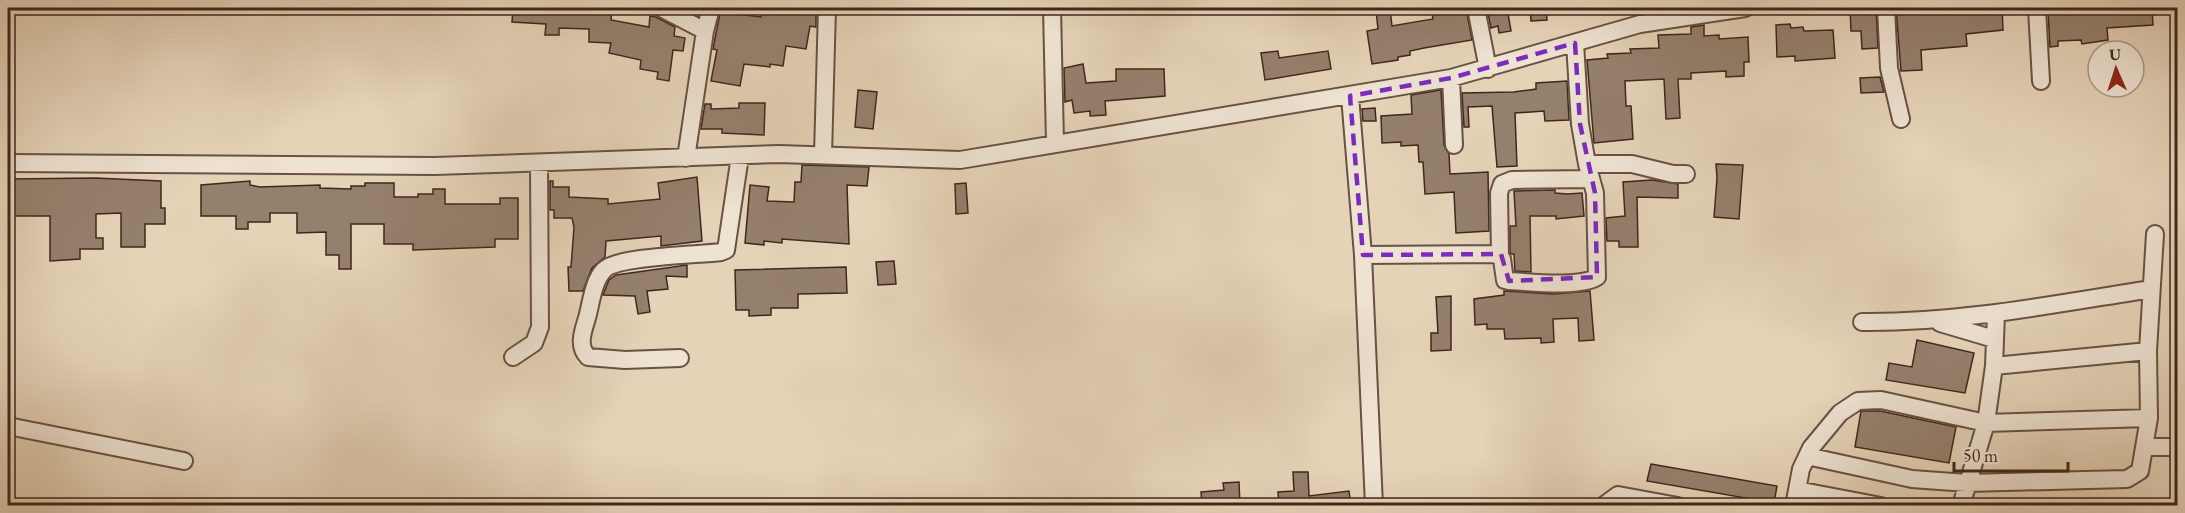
<svg xmlns="http://www.w3.org/2000/svg" width="2185" height="513" font-family="'EB Garamond',serif">
	<style>
		.building { fill: #95806d; stroke: #3f271c; stroke-width: 1.5 }
		.lines { fill: none; stroke-linecap: round; stroke-linejoin: round }
		.minor-casing { stroke: #685243; stroke-width: 20 }
		.minor { stroke: #eee2d1; stroke-width: 16 }
		.marked { fill: none; stroke: #7b2cbf; stroke-width: 4.5; stroke-dasharray: 12 8; stroke-linejoin: round }
	</style>
	<rect width="100%" height="100%" fill="#e5d3b8"/>
	<filter id="stains"><feTurbulence type="fractalNoise" baseFrequency=".00333" numOctaves="4"/><feColorMatrix values="0 0 0 0 .2 0 0 0 0 .09 0 0 0 0 .02 0 0 0 .5 -.17"/></filter>
	<radialGradient id="worn" r=".72"><stop offset=".6" stop-color="#630" stop-opacity="0"/><stop offset="1" stop-color="#630" stop-opacity=".3"/></radialGradient>
	<path class="building" d="M513,8H612L611,20L649,27L650,16L656,17L675,27L674,36L685,38L683,51L673,50L669,81L657,79L658,72L640,69L641,60L609,53L611,43L589,42V29L559,28V35H545L546,24L512,22Z
		M721,8H738L737,14L761,17L762,8H811V13L816,14V27L810,26L806,49L786,46L783,66L770,64V67L744,64L740,86L711,81L717,50L713,49Z
		M1431,8H1466L1472,40L1424,48L1410,51V55L1398,57V60L1372,64L1367,31L1378,29L1376,11L1390,9L1392,26L1433,19Z
		M1487,8H1507L1511,31L1499,33L1498,26L1491,28Z
		M1530,8H1546L1547,20L1531,21Z
		M1850,8H1876L1878,48L1862,49L1861,31H1851Z
		M1896,8H2002L2003,30L1966,34L1967,46L1921,50L1922,70L1901,71Z
		M2061,8H2152L2153,25L2107,28L2108,40L2082,44L2081,40L2058,41V46L2050,47L2048,12L2061,11Z
		M1790,24L1791,28L1803,27L1804,31L1833,30L1835,58L1795,61V56L1777,57L1776,25Z
		M1704,25V36L1719,35V39L1748,37L1749,62H1744V76L1726,77V71L1691,73V79H1678L1680,118L1666,119L1664,79L1625,81L1626,106H1631L1633,139L1594,143L1587,60L1608,58L1607,54L1631,53L1630,49L1659,48L1658,35L1691,34V27Z
		M1278,51L1279,58L1328,51L1331,69L1265,80L1261,53Z
		M1083,64L1086,83L1116,81V69H1164L1165,96L1105,101L1106,115L1090,116V111L1074,113L1072,100L1065,102L1064,68Z
		M1880,77L1884,92L1861,93L1860,78Z
		M1567,81L1569,120L1545,121L1544,111L1515,113L1517,166L1497,167L1492,106L1468,107L1469,127H1464L1462,93L1514,92L1536,89V83Z
		M858,90L877,92L873,129L855,127Z
		M1441,90L1444,145L1449,154L1450,174L1488,172L1489,231L1456,233L1454,192L1425,194L1423,162H1419L1418,145L1401,146V142L1382,143L1381,116L1412,114L1411,95Z
		M739,103H765L764,135L722,133V129H701L705,104H711V109L739,108Z
		M1375,108L1376,121H1363L1362,109Z
		M1716,164L1743,165L1739,219L1714,217L1717,178Z
		M802,165L869,167L867,186L847,185L849,244L782,239V243L764,241V245L745,243L750,185L769,187L767,201L794,202L795,182H801Z
		M697,177L702,241L661,246V236L606,241L605,257L592,268L583,291H569L568,267H571L574,227L572,218H554V210H550V181H553V187H569V197L608,199V204L660,199L658,183Z
		M95,178L161,181V208H165V224H145V247H121V213L96,214V238H103V249H80V259L50,261V216H9V179Z
		M1652,180L1678,184V198L1637,197L1638,247H1619V241H1607L1606,218L1625,216L1623,182Z
		M250,181V185L260,187L320,185V188L351,189V186H365V183H394V197H418V194H433V189H445V204H500V198H518V239H495V247L413,250V244H384V224H351V269H339V255H326V232L297,233V213H270V222H248V229H236V216H201V185Z
		M966,183L968,213L956,214L955,184Z
		M1555,190V193L1567,194L1582,193L1584,216L1556,219V216H1530L1531,272L1515,271L1514,254H1510V226H1516L1514,191Z
		M894,261L896,284L878,285L876,262Z
		M687,265V277L666,276L668,289L647,291L650,312L638,314L635,296L603,295L609,280L616,275Z
		M846,267L847,293L798,294V308H771V315L749,316V310H736L735,270Z
		M1504,291L1554,294L1590,291L1594,340L1579,341L1578,318L1553,319L1554,342L1541,343V338L1505,339L1504,329H1487V324L1475,325L1474,299L1504,295Z
		M1451,296V350L1431,351V333H1438L1436,297Z
		M1917,340L1974,353L1965,393L1886,380L1889,363L1912,367Z
		M1861,411H1880L1956,427L1949,463L1855,447Z
		M1651,464L1777,486L1774,503L1647,481Z
		M1293,472H1308L1309,496L1349,491L1351,506H1279L1278,492L1294,491Z
		M1239,482L1240,506H1202L1201,492L1224,490L1223,483Z"/>
	<g class="lines">
		<defs>
			<path id="minor" d="M661,8L705,31L711,8
				M1052,8L1055,143
				M1476,8L1488,69
				M1886,8L1889,68L1901,119
				M2037,8L2041,81
				M1451,78L1454,145
				M1350,96L1363,255L1374,506
				M823,155L827,8
				M686,158L705,31
				M8,163L435,166L779,154L960,160L1451,78L1640,24L1745,8
				M1587,164H1632L1673,174H1686
				M1363,255L1496,254L1502,259L1505,280L1509,281C1530,282 1579,288 1597,277L1595,193L1587,164L1580,124L1575,43
				M1500,255L1499,193L1502,184L1512,180L1591,179
				M1862,322C1959,323 2055,304 2151,289
				M1940,323L1994,339
				M513,357L534,343L540,327L539,164
				M680,358L625,360L588,357C577,346 583,331 587,318C591,304 593,281 604,270C617,256 698,255 721,252L726,250L740,156
				M1994,366L2148,351
				M8,426L184,461
				M2144,447H2178
				M1807,456L1912,479L1967,483L2127,479L2140,471L2149,418L2148,351L2155,234
				M1797,490L1881,506
				M1603,506L1618,495L1678,506
				M1794,506L1801,469L1811,448L1840,413L1858,401L1881,400L1986,423L2149,418
				M1961,506L1986,423L1994,366L1996,314"/>
		</defs>
		<use href="#minor" class="minor-casing"/>
		<use href="#minor" class="minor"/>
	</g>
	<path class="marked" d="M1575,43L1580,124L1595,193L1597,277L1509,281L1501,254L1363,255L1350,96L1451,78Z"/>
	<rect width="2185" height="513" fill="none" stroke="#e5d3b8" stroke-width="30"/>
	<rect x="9" y="9" width="2167" height="495" fill="none" stroke="#3f271c" stroke-width="3"/>
	<rect x="15" y="15" width="2155" height="483" fill="none" stroke="#3f271c" stroke-width="1.5"/>
	<g transform="translate(2116 69) rotate(357)"><circle r="28" fill="#eee2d1" stroke="#a89789" stroke-width="1.5"/>
	<path d="M0-4.5L10 22L0 15L-10 22Z" fill="#8f2418"/>
	<text y="-9" font-size="16" font-weight="bold" text-anchor="middle" fill="#3f271c">U</text>
	</g>
	<path d="M1954 462v9h114v-9" fill="none" stroke="#3f271c" stroke-width="3"/>
	<text x="1963" y="462" font-size="18" fill="#3f271c" stroke="#eee2d1" stroke-width="4.5" paint-order="stroke">50 m</text>
	<rect width="100%" height="100%" filter="url(#stains)"/>
	<rect width="100%" height="100%" fill="url(#worn)"/>
</svg>
